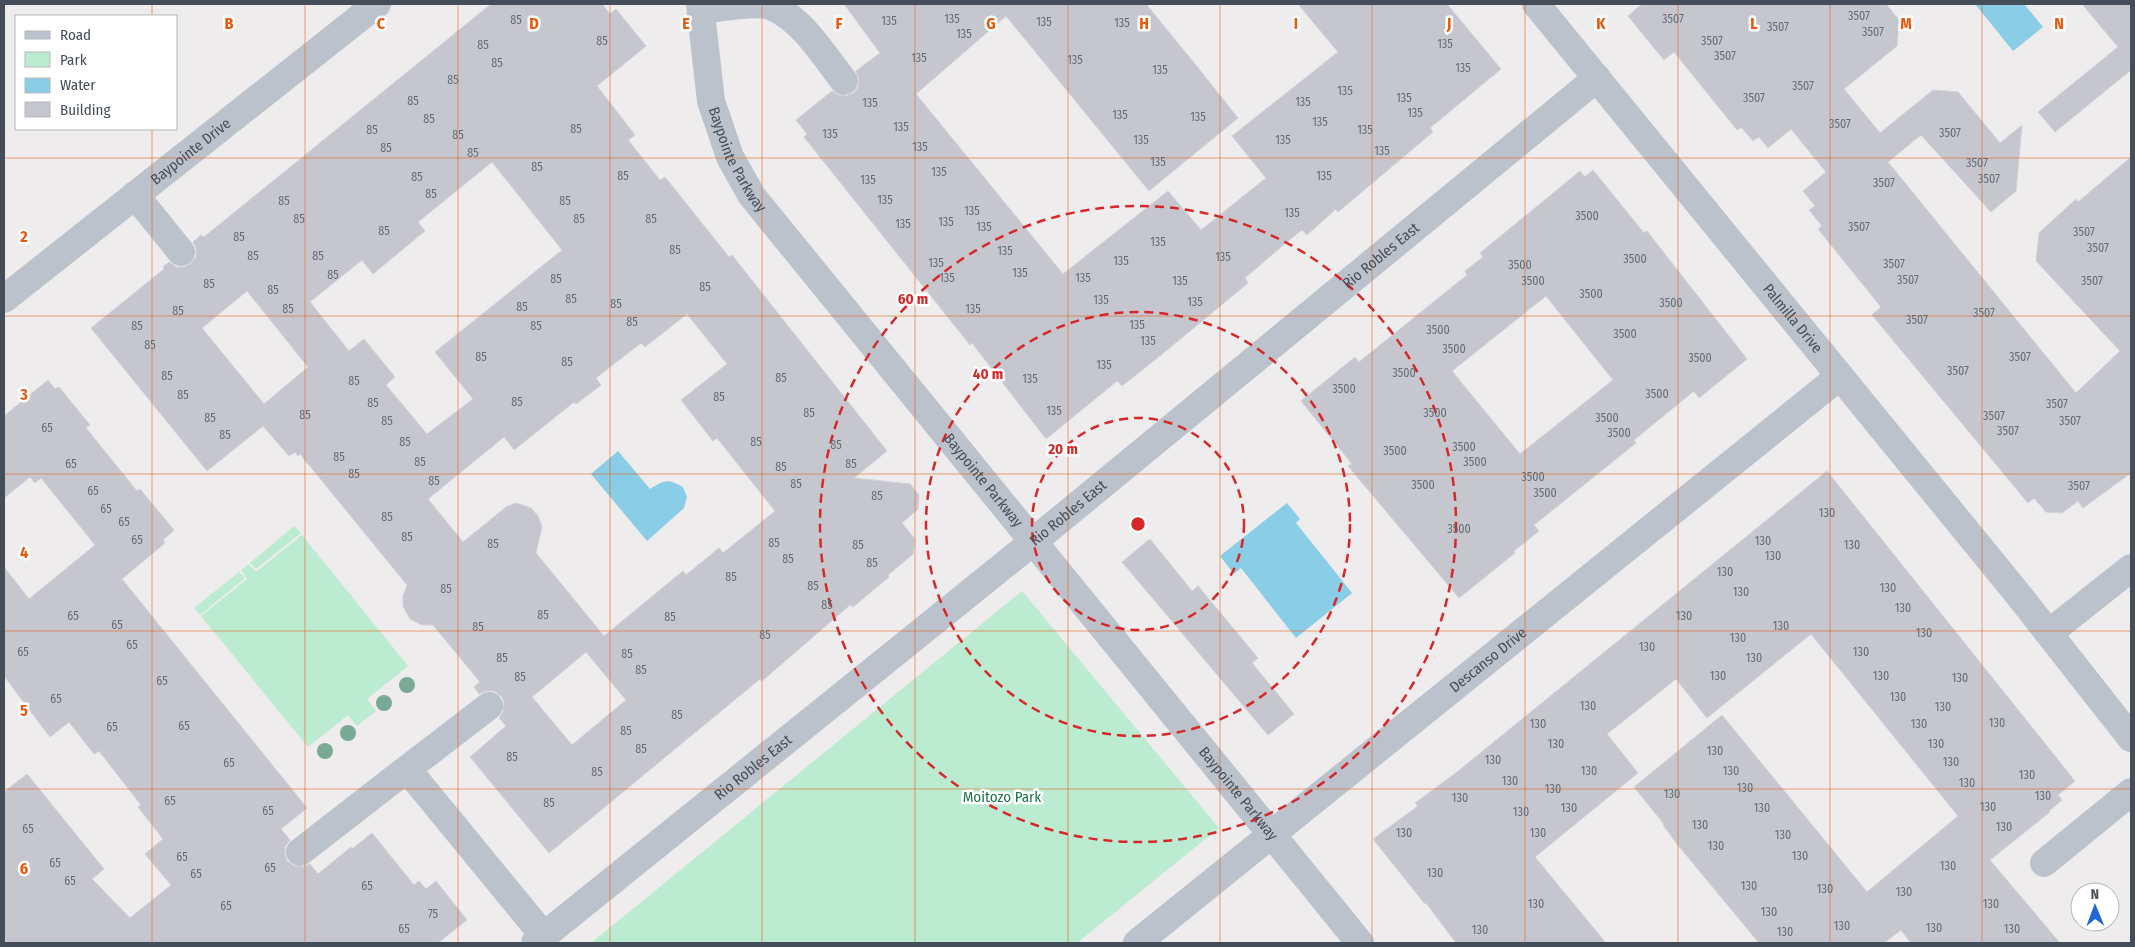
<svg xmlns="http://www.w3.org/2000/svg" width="2135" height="947" font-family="'Fira Sans Condensed',sans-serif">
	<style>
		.green { fill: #bbebd0 }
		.water { fill: #8acde6 }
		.building { fill: #c6c7ce; stroke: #d0d2d7; fill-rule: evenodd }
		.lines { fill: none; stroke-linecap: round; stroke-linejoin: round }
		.minor { stroke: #bbc2cb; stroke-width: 28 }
		.tree { fill: #7aaa95 }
		.grid { fill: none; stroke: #e8590c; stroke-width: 1; stroke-opacity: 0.55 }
		.ring { fill: none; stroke: #d62828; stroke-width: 2.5; stroke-dasharray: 9 6 }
		.labels { text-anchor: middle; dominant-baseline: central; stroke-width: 5; stroke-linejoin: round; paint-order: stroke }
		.number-label { font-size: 12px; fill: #656c76 }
		.street-label { font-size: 15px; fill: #454e58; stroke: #fff }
		.park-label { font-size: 15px; fill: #1b744d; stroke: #fff }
		.grid-label { font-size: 16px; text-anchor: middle; font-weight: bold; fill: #e8590c; stroke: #fff; stroke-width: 5; stroke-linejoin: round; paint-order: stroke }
		.centre { fill: #d62828; stroke: #fff; stroke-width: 2.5 }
		.ring-label { font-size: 15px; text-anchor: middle; font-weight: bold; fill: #d62828; stroke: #fff; stroke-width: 5; stroke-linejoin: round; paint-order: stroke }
	</style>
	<rect width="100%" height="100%" fill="#eeecec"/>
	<path class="green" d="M294,526L301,533L256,569L250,563Z
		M302,535L408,666L367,699L376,711L357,726L348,715L308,747L201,616L247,579L241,570L248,564L256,572Z
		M239,572L245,578L200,615L194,608Z
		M1022,591L1219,828L1077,943H591Z"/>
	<path class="water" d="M1975,4H2024L2043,27L2013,51Z
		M618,451L650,489C664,480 667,478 683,487L687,497L684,508L647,541L591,474Z
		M1287,503L1300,519L1296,523L1352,593L1296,638L1241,568L1234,574L1220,556Z"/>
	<path class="building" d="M491,4H602L610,14L616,9L646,46L597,86L635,135L628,140L660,180L665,177L729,257L732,255L887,451L854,478L910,484L919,495L918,509L902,523L915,539L913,554L888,575L889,577L853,607L850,605L762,681L760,679L549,853L470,757L506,726L499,718L503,712L504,704L502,697L494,691H486L479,694L474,687L480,682L433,625H422L410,619L403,606V596L407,585L300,454L298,456L295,452L289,456L263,426L207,471L91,328L164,269L163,267L169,262L176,267H184L190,264L196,257V249L193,242L201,235L204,237ZM492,162L562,250L435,352L473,399L427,434L386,385L395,377L364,339L349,351L310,302L362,260L373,274L425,231L418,222ZM247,291L308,367L264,404L202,328ZM687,314L727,364L681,400L713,441L717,438L775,511L723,553L719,548L686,575L683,571L604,636L536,553L542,527L538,516L531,508L516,503L506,507L463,542L428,499L504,437L514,450L574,402L576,404L601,385L596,378L641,343L645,347ZM586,652L626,700L572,745L532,697Z
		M844,4H1146L1195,64L1238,118L1149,191L1006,16L916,94L1063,274L1168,191L1201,230L1266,178L1232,136L1338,52L1298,4H1447L1501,69L1430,128L1433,132L1338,212L1336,209L1307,235L1302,230L1288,241L1245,278L1248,283L1161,355L1122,386L1117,381L1046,439L972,343L970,345L804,137L807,134L796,120L832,91L838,95L846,96L854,93L858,87L859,79L856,71L880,53Z
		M1642,4H1886L1899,20L1897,46L1844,89L1880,133L1933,90L1958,92L2000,143L2022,125L2016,191L1991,212L1921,135L1888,162L2076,393L2120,351L2036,261L2039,233L2076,199L2078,202L2131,157V473L2083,508L2078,501L2062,513L2046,512L2034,498L2028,503L1872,315L1881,307L1818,229L1822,226L1809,210L1815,206L1803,191L1826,172L1791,129L1768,148L1759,137L1753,141L1741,127L1737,130L1674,52L1664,60L1628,16Z
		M2082,4H2131V70L2055,132L2038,112L2118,47Z
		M1593,170L1644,233L1647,231L1747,359L1699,398L1694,391L1634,440L1636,443L1534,525L1539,531L1514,551L1515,553L1459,598L1348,466L1352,464L1301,401L1355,357L1359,362L1467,275L1465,271L1483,257L1480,253L1580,171L1585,177ZM1546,296L1613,380L1520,454L1452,371Z
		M48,380L55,389L59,387L90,425L86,428L137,491L140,489L174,530L163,540L165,543L122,579L307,808L281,829L290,840L285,847V854L287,861L294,866L302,867L310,864L318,874L351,847L352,849L372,833L414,885L419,881L426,889L436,881L467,920L438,943H4V792L27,774L104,869L92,879L130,918L171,885L145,854L163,839L138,807L141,805L99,751L94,754L69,722L50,737L4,676V567L29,599L95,545L41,478L35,483L30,477L4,498V416Z
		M1827,471L2075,781L2058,795L2062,800L2049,811L2050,812L1990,860L2060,943H1911L1901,930L1884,943H1759L1677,844L1663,825L1664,824L1634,787L1722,715L1867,892L1958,816L1811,634L1707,718L1676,679L1607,734L1638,773L1535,857L1606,943H1456L1426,903L1425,904L1373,839L1418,806L1415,803L1457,772Z
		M1150,539L1192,591L1198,586L1258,658L1252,663L1294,714L1268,735L1122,562Z"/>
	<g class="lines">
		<g class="minor">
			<path id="s1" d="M700,4L711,101L730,157L752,196L1360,943"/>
			<path id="s2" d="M1536,4L2017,593L2131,738"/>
			<path d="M701,10C719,8 758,0 773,7C804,21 824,56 844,81"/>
			<path d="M135,195L181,252"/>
			<path id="s3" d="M4,299L377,4"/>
			<path d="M2049,633L2131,568"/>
			<path d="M407,769L489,706"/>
			<path d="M300,852L407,769L544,936"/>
			<path d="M2044,863L2131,792"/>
			<path id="s4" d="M535,943L1034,541L1597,78"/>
			<path id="s5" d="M1137,943L1840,376"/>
		</g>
	</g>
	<g class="tree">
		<circle cx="407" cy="685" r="8"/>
		<circle cx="384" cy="703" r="8"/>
		<circle cx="348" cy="733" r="8"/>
		<circle cx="325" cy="751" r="8"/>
	</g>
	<path class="grid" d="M152,4V16M305,4V943M458,4V943M610,4V943M762,4V943M915,4V943M1068,4V943M1220,4V943M1372,4V943M1525,4V943M1678,4V943M1830,4V943M1982,4V943M152,129V943M4,158H2131M4,316H2131M4,474H2131M4,631H2131M4,789H2131"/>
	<g class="ring">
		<circle cx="1138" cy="524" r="106"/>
		<circle cx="1138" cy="524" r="212"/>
		<circle cx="1138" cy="524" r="318"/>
	</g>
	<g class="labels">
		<g class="number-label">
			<text x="1859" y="16">3507</text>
			<text x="952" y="19">135</text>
			<text x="1673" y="19">3507</text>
			<text x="516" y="20">85</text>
			<text x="889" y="21">135</text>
			<text x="1044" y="22">135</text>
			<text x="1122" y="23">135</text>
			<text x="1778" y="27">3507</text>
			<text x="1873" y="32">3507</text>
			<text x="964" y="34">135</text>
			<text x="602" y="41">85</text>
			<text x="1712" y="41">3507</text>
			<text x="1445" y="44">135</text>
			<text x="483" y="45">85</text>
			<text x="1725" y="56">3507</text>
			<text x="919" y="58">135</text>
			<text x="1075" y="60">135</text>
			<text x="497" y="63">85</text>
			<text x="1463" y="68">135</text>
			<text x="1160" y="70">135</text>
			<text x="453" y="80">85</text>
			<text x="1803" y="86">3507</text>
			<text x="1345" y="91">135</text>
			<text x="1404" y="98">135</text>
			<text x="1754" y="98">3507</text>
			<text x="413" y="101">85</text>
			<text x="1303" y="102">135</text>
			<text x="870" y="103">135</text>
			<text x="1415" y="113">135</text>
			<text x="1120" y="115">135</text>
			<text x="1198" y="117">135</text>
			<text x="429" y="119">85</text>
			<text x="1320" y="122">135</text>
			<text x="1840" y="124">3507</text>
			<text x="901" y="127">135</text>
			<text x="576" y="129">85</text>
			<text x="372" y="130">85</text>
			<text x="1365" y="130">135</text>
			<text x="1950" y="133">3507</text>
			<text x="830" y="134">135</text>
			<text x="458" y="135">85</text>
			<text x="1141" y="140">135</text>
			<text x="1283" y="140">135</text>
			<text x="920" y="147">135</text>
			<text x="386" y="148">85</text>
			<text x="1382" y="151">135</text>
			<text x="473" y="153">85</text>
			<text x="1158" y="162">135</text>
			<text x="1977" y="163">3507</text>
			<text x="537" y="167">85</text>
			<text x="939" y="172">135</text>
			<text x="623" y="176">85</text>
			<text x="1324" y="176">135</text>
			<text x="417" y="177">85</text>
			<text x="1989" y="179">3507</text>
			<text x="868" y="180">135</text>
			<text x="1884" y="183">3507</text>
			<text x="431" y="194">85</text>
			<text x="885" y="200">135</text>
			<text x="284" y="201">85</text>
			<text x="565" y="201">85</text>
			<text x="972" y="211">135</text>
			<text x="1292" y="213">135</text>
			<text x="1587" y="216">3500</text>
			<text x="299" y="219">85</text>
			<text x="579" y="219">85</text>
			<text x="651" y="219">85</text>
			<text x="946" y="222">135</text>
			<text x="903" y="224">135</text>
			<text x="984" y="227">135</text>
			<text x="1859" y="227">3507</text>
			<text x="384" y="231">85</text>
			<text x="2084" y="232">3507</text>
			<text x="239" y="237">85</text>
			<text x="1158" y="242">135</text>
			<text x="2098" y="248">3507</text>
			<text x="675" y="250">85</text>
			<text x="1005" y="251">135</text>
			<text x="253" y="256">85</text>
			<text x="318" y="256">85</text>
			<text x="1223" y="257">135</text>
			<text x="1635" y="259">3500</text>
			<text x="1121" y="261">135</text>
			<text x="936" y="263">135</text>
			<text x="1894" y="264">3507</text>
			<text x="1520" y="265">3500</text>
			<text x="1020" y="273">135</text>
			<text x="333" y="275">85</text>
			<text x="947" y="278">135</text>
			<text x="1083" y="278">135</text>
			<text x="556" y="279">85</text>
			<text x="1908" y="280">3507</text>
			<text x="1180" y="281">135</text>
			<text x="1533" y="281">3500</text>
			<text x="2092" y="281">3507</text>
			<text x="209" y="284">85</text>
			<text x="705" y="287">85</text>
			<text x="273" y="290">85</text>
			<text x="1591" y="294">3500</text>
			<text x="571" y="299">85</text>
			<text x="1101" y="300">135</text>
			<text x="1195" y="302">135</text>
			<text x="1671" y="303">3500</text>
			<text x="616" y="304">85</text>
			<text x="522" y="307">85</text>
			<text x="288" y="309">85</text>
			<text x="973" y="309">135</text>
			<text x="178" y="311">85</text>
			<text x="1984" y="313">3507</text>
			<text x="1917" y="320">3507</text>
			<text x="632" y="322">85</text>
			<text x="1137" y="325">135</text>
			<text x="137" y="326">85</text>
			<text x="536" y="326">85</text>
			<text x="1438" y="330">3500</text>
			<text x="1625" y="334">3500</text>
			<text x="1148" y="341">135</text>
			<text x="150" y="345">85</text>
			<text x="1454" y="349">3500</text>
			<text x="481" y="357">85</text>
			<text x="2020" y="357">3507</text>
			<text x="1700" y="358">3500</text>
			<text x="567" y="362">85</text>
			<text x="1104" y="365">135</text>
			<text x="1958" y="371">3507</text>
			<text x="1404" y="373">3500</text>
			<text x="167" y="376">85</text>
			<text x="781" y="378">85</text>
			<text x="1030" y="379">135</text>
			<text x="354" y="381">85</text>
			<text x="1344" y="389">3500</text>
			<text x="1657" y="394">3500</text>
			<text x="183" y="395">85</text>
			<text x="719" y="397">85</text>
			<text x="517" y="402">85</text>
			<text x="373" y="403">85</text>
			<text x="2057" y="404">3507</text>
			<text x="1054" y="411">135</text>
			<text x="809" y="413">85</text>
			<text x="1435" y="413">3500</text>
			<text x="305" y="415">85</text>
			<text x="1994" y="416">3507</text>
			<text x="210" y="418">85</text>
			<text x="1607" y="418">3500</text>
			<text x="387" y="421">85</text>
			<text x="2070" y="421">3507</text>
			<text x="47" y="428">65</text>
			<text x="2008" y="431">3507</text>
			<text x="1619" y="433">3500</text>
			<text x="225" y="435">85</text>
			<text x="405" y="442">85</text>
			<text x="756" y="442">85</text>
			<text x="836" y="445">85</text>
			<text x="1464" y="447">3500</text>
			<text x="1395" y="451">3500</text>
			<text x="339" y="457">85</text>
			<text x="420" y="462">85</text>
			<text x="1475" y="462">3500</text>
			<text x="71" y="464">65</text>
			<text x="851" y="464">85</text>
			<text x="781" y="467">85</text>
			<text x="354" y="474">85</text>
			<text x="1533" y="477">3500</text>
			<text x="434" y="481">85</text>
			<text x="796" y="484">85</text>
			<text x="1423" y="485">3500</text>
			<text x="2079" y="486">3507</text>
			<text x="93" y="491">65</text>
			<text x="1545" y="493">3500</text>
			<text x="877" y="496">85</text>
			<text x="106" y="509">65</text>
			<text x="1827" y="513">130</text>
			<text x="387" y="517">85</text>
			<text x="124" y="522">65</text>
			<text x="1459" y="529">3500</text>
			<text x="407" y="537">85</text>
			<text x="137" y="540">65</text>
			<text x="1763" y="541">130</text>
			<text x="774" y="543">85</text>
			<text x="493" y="544">85</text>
			<text x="858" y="545">85</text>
			<text x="1852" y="545">130</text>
			<text x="1773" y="556">130</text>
			<text x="788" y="559">85</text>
			<text x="872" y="563">85</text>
			<text x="1725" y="572">130</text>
			<text x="731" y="577">85</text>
			<text x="813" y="586">85</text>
			<text x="1888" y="588">130</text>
			<text x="446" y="589">85</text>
			<text x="1741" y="592">130</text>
			<text x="827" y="605">85</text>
			<text x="1903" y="608">130</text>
			<text x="543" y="615">85</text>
			<text x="73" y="616">65</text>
			<text x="1684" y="616">130</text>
			<text x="670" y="617">85</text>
			<text x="117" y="625">65</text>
			<text x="1781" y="626">130</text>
			<text x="478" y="627">85</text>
			<text x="1924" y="633">130</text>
			<text x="765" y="635">85</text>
			<text x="1738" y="638">130</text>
			<text x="132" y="645">65</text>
			<text x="1647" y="647">130</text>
			<text x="23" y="652">65</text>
			<text x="1861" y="652">130</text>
			<text x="627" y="654">85</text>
			<text x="502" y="658">85</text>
			<text x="1754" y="658">130</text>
			<text x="641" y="670">85</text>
			<text x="1718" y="676">130</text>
			<text x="1881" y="676">130</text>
			<text x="520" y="677">85</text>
			<text x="1960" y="678">130</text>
			<text x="162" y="681">65</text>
			<text x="1898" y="697">130</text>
			<text x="56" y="699">65</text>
			<text x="1588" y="706">130</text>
			<text x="1943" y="707">130</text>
			<text x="677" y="715">85</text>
			<text x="1997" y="723">130</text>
			<text x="1538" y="724">130</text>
			<text x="1919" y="724">130</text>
			<text x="184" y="726">65</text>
			<text x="112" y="727">65</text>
			<text x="626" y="731">85</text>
			<text x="1556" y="744">130</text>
			<text x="1936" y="744">130</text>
			<text x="641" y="749">85</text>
			<text x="1715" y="751">130</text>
			<text x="512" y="757">85</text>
			<text x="1493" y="760">130</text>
			<text x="1951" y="762">130</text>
			<text x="229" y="763">65</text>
			<text x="1589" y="771">130</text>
			<text x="1731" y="771">130</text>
			<text x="597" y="772">85</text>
			<text x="2027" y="775">130</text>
			<text x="1510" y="781">130</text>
			<text x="1967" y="783">130</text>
			<text x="1745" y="788">130</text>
			<text x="1553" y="789">130</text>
			<text x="1672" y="794">130</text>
			<text x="2043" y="796">130</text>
			<text x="1460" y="798">130</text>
			<text x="170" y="801">65</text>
			<text x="549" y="803">85</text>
			<text x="1988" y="807">130</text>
			<text x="1569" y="808">130</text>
			<text x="1762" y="808">130</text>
			<text x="268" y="811">65</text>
			<text x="1521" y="812">130</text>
			<text x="1700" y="825">130</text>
			<text x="2004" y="827">130</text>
			<text x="28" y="829">65</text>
			<text x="1404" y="833">130</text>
			<text x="1538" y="833">130</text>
			<text x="1783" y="835">130</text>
			<text x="1716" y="846">130</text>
			<text x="1800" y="856">130</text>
			<text x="182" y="857">65</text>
			<text x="55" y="863">65</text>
			<text x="1948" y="866">130</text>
			<text x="270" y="868">65</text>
			<text x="1435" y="873">130</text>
			<text x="196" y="874">65</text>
			<text x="70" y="881">65</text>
			<text x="367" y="886">65</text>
			<text x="1749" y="886">130</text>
			<text x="1825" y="889">130</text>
			<text x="1904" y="892">130</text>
			<text x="1536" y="904">130</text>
			<text x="1991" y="904">130</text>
			<text x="226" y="906">65</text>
			<text x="1769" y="912">130</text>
			<text x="433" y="914">75</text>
			<text x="1842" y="926">130</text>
			<text x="1934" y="928">130</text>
			<text x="404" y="929">65</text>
			<text x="2012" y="929">130</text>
			<text x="1480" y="930">130</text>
			<text x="1785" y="932">130</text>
		</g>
		<g class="street-label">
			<text stroke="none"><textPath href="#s3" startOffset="238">Baypointe Drive</textPath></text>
			<text stroke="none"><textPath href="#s1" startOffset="162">Baypointe Parkway</textPath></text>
			<text stroke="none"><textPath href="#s4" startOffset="1090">Rio Robles East</textPath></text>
			<text stroke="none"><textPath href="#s2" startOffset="406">Palmilla Drive</textPath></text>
			<text stroke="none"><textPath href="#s1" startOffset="568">Baypointe Parkway</textPath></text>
			<text stroke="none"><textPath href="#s4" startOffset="685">Rio Robles East</textPath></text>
			<text stroke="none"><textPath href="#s5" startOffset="451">Descanso Drive</textPath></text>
			<text stroke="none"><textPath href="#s4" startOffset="280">Rio Robles East</textPath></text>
			<text stroke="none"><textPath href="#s1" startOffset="972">Baypointe Parkway</textPath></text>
		</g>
		<g class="park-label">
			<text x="1002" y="797">Moitozo Park</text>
		</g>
	</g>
	<g class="grid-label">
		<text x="229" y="29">B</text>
		<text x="381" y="29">C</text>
		<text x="534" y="29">D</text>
		<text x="686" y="29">E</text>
		<text x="839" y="29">F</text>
		<text x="991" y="29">G</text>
		<text x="1144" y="29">H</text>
		<text x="1296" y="29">I</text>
		<text x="1449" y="29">J</text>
		<text x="1601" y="29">K</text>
		<text x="1754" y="29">L</text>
		<text x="1906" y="29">M</text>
		<text x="2059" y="29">N</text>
		<text x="24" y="242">2</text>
		<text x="24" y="400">3</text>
		<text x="24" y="558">4</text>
		<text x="24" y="716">5</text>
		<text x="24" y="874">6</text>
	</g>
	<circle cx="1138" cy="524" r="8" class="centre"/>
	<g class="ring-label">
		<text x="913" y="304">60 m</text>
		<text x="988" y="379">40 m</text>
		<text x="1063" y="454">20 m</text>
	</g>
	<rect width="2135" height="947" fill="none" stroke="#454e58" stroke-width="10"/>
	<rect x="15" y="15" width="162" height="115" fill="#ffffff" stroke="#b5b8bc"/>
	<rect x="25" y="31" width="25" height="8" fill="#bbc2cb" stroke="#b5b8bc"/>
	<text x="60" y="40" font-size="15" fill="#454e58">Road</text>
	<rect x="25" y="52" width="25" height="15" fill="#bbebd0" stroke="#b5b8bc"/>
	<text x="60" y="65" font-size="15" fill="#454e58">Park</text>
	<rect x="25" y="78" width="25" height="15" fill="#8acde6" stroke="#b5b8bc"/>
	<text x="60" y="90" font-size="15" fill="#454e58">Water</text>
	<rect x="25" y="102" width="25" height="15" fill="#c6c7ce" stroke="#b5b8bc"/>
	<text x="60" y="115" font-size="15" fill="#454e58">Building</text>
	<g transform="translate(2095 907) rotate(359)"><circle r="24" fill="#ffffff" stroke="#b5b8bc"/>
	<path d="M0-4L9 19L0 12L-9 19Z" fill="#2365d1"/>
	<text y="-8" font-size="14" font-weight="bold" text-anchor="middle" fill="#454e58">N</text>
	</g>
</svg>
